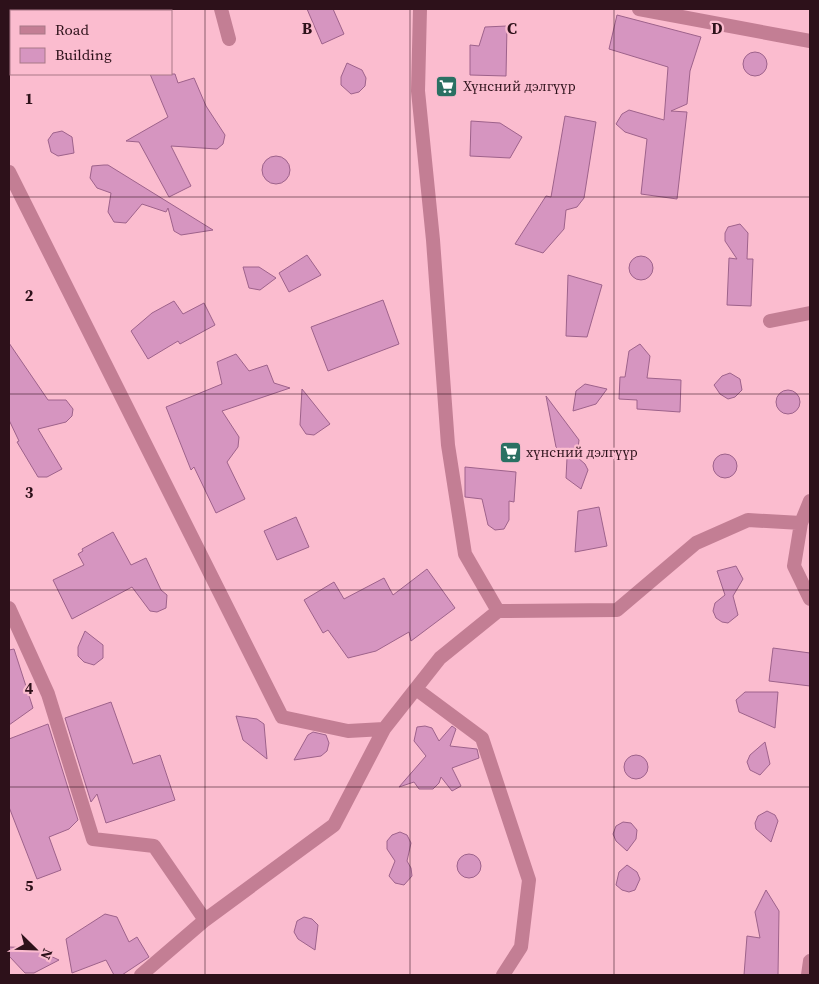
<svg xmlns="http://www.w3.org/2000/svg" width="819" height="984" font-family="'Source Serif 4',serif">
	<style>
		.building { fill: #d695c0; stroke: #9e628b }
		.lines { fill: none; stroke-linecap: round; stroke-linejoin: round }
		.minor { stroke: #c37e94; stroke-width: 14 }
		.grid { fill: none; stroke: #2d111a; stroke-width: 1; stroke-opacity: 0.55 }
		.labels { text-anchor: middle; dominant-baseline: central; stroke-width: 4.5; stroke-linejoin: round; paint-order: stroke }
		.poi-label { font-size: 14px; fill: #2d111a; stroke: #fbbccf; text-anchor: start }
		.grid-label { font-size: 16px; text-anchor: middle; font-weight: bold; fill: #2d111a; stroke: #fbbccf; stroke-width: 4.5; stroke-linejoin: round; paint-order: stroke }
	</style>
	<rect width="100%" height="100%" fill="#fbbccf"/>
	<path class="building" d="M307,9H333L344,34L322,44Z
		M617,15L701,37L690,71L687,104L671,111L687,112L677,199L641,194L647,139L625,132L616,124L622,114L629,110L664,120L668,67L609,49Z
		M507,26L506,76L470,75V45L479,46L485,27Z
		M743 64a12 12 0 1 1 24 0a12 12 0 1 1-24 0Z
		M347,63L362,70L366,78L365,86L359,92L351,94L341,85V77Z
		M150,74H175L178,83L194,78L206,106L225,135L223,144L217,149L171,146L191,186L169,197L139,142L126,141L168,117Z
		M565,116L596,122L584,198L577,207L566,210L564,229L543,253L515,244L546,196L551,197Z
		M471,121L500,123L522,137L510,158L470,156Z
		M62,131L72,137L74,153L58,156L51,152L48,140L53,133Z
		M262 170a14 14 0 1 1 28 0a14 14 0 1 1-28 0Z
		M104,165H108L213,230L181,235L174,231L168,208L166,212L142,204L126,223L114,222L108,212L111,193L97,188L90,178L92,166Z
		M740,224L748,233L747,259H753L751,306L727,305L729,258L737,259L725,241V233L728,227Z
		M307,255L321,275L289,292L279,273Z
		M629 268a12 12 0 1 1 24 0a12 12 0 1 1-24 0Z
		M243,267H259L276,278L260,290L249,288Z
		M568,275L602,285L587,337L566,336Z
		M383,300L399,344L328,371L311,327Z
		M174,301L183,314L204,303L215,325L180,344L178,341L148,359L131,331L152,313Z
		M9,343L48,400H66L73,409L72,416L66,422L38,429L62,469L47,477H38L17,442L19,441L9,420Z
		M640,344L650,356L647,378L681,380L680,412L637,409V400L619,399L620,377H625L629,351Z
		M236,354L249,371L267,365L274,383L290,388L222,411L239,437L238,447L227,462L245,499L216,513L194,467L191,470L166,407L222,384L217,362Z
		M730,373L740,379L742,390L735,397L728,399L720,394L714,385L722,376Z
		M585,384L607,389L596,404L573,411L576,391Z
		M302,389L330,424L314,435L306,434L300,425Z
		M776 402a12 12 0 1 1 24 0a12 12 0 1 1-24 0Z
		M546,396L579,440L577,457L585,464L588,470L581,489L566,478L567,458L556,447Z
		M713 466a12 12 0 1 1 24 0a12 12 0 1 1-24 0Z
		M465,467L516,472L514,502L509,501V520L504,529L495,530L488,525L482,499L465,497Z
		M599,507L607,546L575,552L578,511Z
		M296,517L309,547L277,560L264,531Z
		M113,532L131,565L146,558L161,590L167,595L166,608L157,612L150,611L132,587L72,619L53,580L84,565L78,554L83,551L82,549Z
		M736,566L743,579L733,596L738,615L728,623L722,622L716,618L713,611L715,603L725,595L717,571Z
		M427,569L455,608L411,641L409,632L376,651L348,658L328,630L323,633L304,600L334,582L344,599L384,578L393,595Z
		M85,631L103,645V658L94,665L84,662L78,656V647Z
		M773,648L810,653V686L769,681Z
		M14,649L33,708L9,725V650Z
		M745,692H778L775,728L739,712L736,700Z
		M111,702L133,764L160,755L175,800L106,823L97,794L91,802L65,718Z
		M236,716L257,719L264,724L267,759L243,740Z
		M48,724L78,820L69,829L49,837L61,870L37,879L9,807V739Z
		M425,726L432,728L439,741L452,726L456,729L450,746L477,749L479,758L452,768L461,786L452,791L441,777L439,783L433,789H419L414,782L399,787L426,756L414,741L417,727Z
		M313,732L326,735L329,743L327,751L321,756L294,760L308,735Z
		M765,742L770,764L760,775L750,770L747,762L750,755Z
		M624 767a12 12 0 1 1 24 0a12 12 0 1 1-24 0Z
		M767,811L775,815L778,821L771,842L756,829L755,823L758,816Z
		M623,822L631,823L637,830L636,839L627,851L616,841L613,834L616,826Z
		M400,832L407,835L411,843L407,861L411,868L412,876L404,885L395,883L389,876L395,861L387,849V841L392,835Z
		M457 866a12 12 0 1 1 24 0a12 12 0 1 1-24 0Z
		M627,865L637,872L640,879L635,890L629,892L622,890L616,885L619,872Z
		M766,890L779,911L778,975H744L747,936L760,938L755,912Z
		M105,914L117,917L129,942L137,937L149,957L122,975H114L106,960L72,973L66,939Z
		M304,917L312,919L318,925L315,950L298,939L294,932L297,921Z
		M9,947L33,948L59,960L34,973H25L9,956Z"/>
	<g class="lines">
		<path class="minor" d="M221,9L229,39
			M420,9L418,91L433,240L448,445L465,554L498,611
			M639,9L810,41
			M9,172L282,717L348,731L384,729
			M770,321L810,313
			M801,523L794,566L810,599
			M9,608L48,694L93,839L154,846L205,920
			M416,689L482,738L529,880L521,947L503,975
			M141,975L205,920L334,825L384,729L440,658L498,611L617,610L696,543L748,520L801,523L810,501
			M808,975L810,961"/>
	</g>
	<path class="grid" d="M205,9V975M410,9V975M614,9V975M9,197H810M9,394H810M9,590H810M9,787H810"/>
	<defs>
		<symbol id="supermarket-square" viewBox="-11 -11 22 22"><rect x="-9" y="-9" width="18" height="18" rx="4" fill="#2a7063" stroke="#fbbccf"/><path d="M-6-5.5h2.5l.6 2H6L4.5 2H-2.5L-4.4-4H-6ZM-1.5 3.2a1.3 1.3 0 1 0 .1 0ZM3 3.2a1.3 1.3 0 1 0 .1 0Z" fill="#fff"/></symbol>
	</defs>
	<g fill-rule="evenodd">
		<use href="#supermarket-square" x="434" y="74" width="25" height="25"/>
		<use href="#supermarket-square" x="498" y="440" width="25" height="25"/>
	</g>
	<g class="labels">
		<g class="poi-label">
			<text x="463" y="86">Хүнсний дэлгүүр</text>
			<text x="526" y="452">хүнсний дэлгүүр</text>
		</g>
	</g>
	<g class="grid-label">
		<text x="307" y="34">B</text>
		<text x="512" y="34">C</text>
		<text x="717" y="34">D</text>
		<text x="29" y="104">1</text>
		<text x="29" y="301">2</text>
		<text x="29" y="498">3</text>
		<text x="29" y="694">4</text>
		<text x="29" y="891">5</text>
	</g>
	<rect width="819" height="984" fill="none" stroke="#2d111a" stroke-width="20"/>
	<rect x="10" y="10" width="162" height="65" fill="#fbbccf" stroke="#a97887"/>
	<rect x="20" y="26" width="25" height="8" fill="#c37e94" stroke="#a97887"/>
	<text x="55" y="35" font-size="15" fill="#2d111a">Road</text>
	<rect x="20" y="48" width="25" height="15" fill="#d695c0" stroke="#a97887"/>
	<text x="55" y="60" font-size="15" fill="#2d111a">Building</text>
	<g transform="translate(35 949) rotate(113)" stroke="#fbbccf" stroke-width="4" paint-order="stroke">
	<path d="M0-4L9 19L0 12L-9 19Z" fill="#2d111a"/>
	<text y="-8" font-size="14" font-weight="bold" text-anchor="middle" fill="#2d111a">N</text>
	</g>
</svg>
